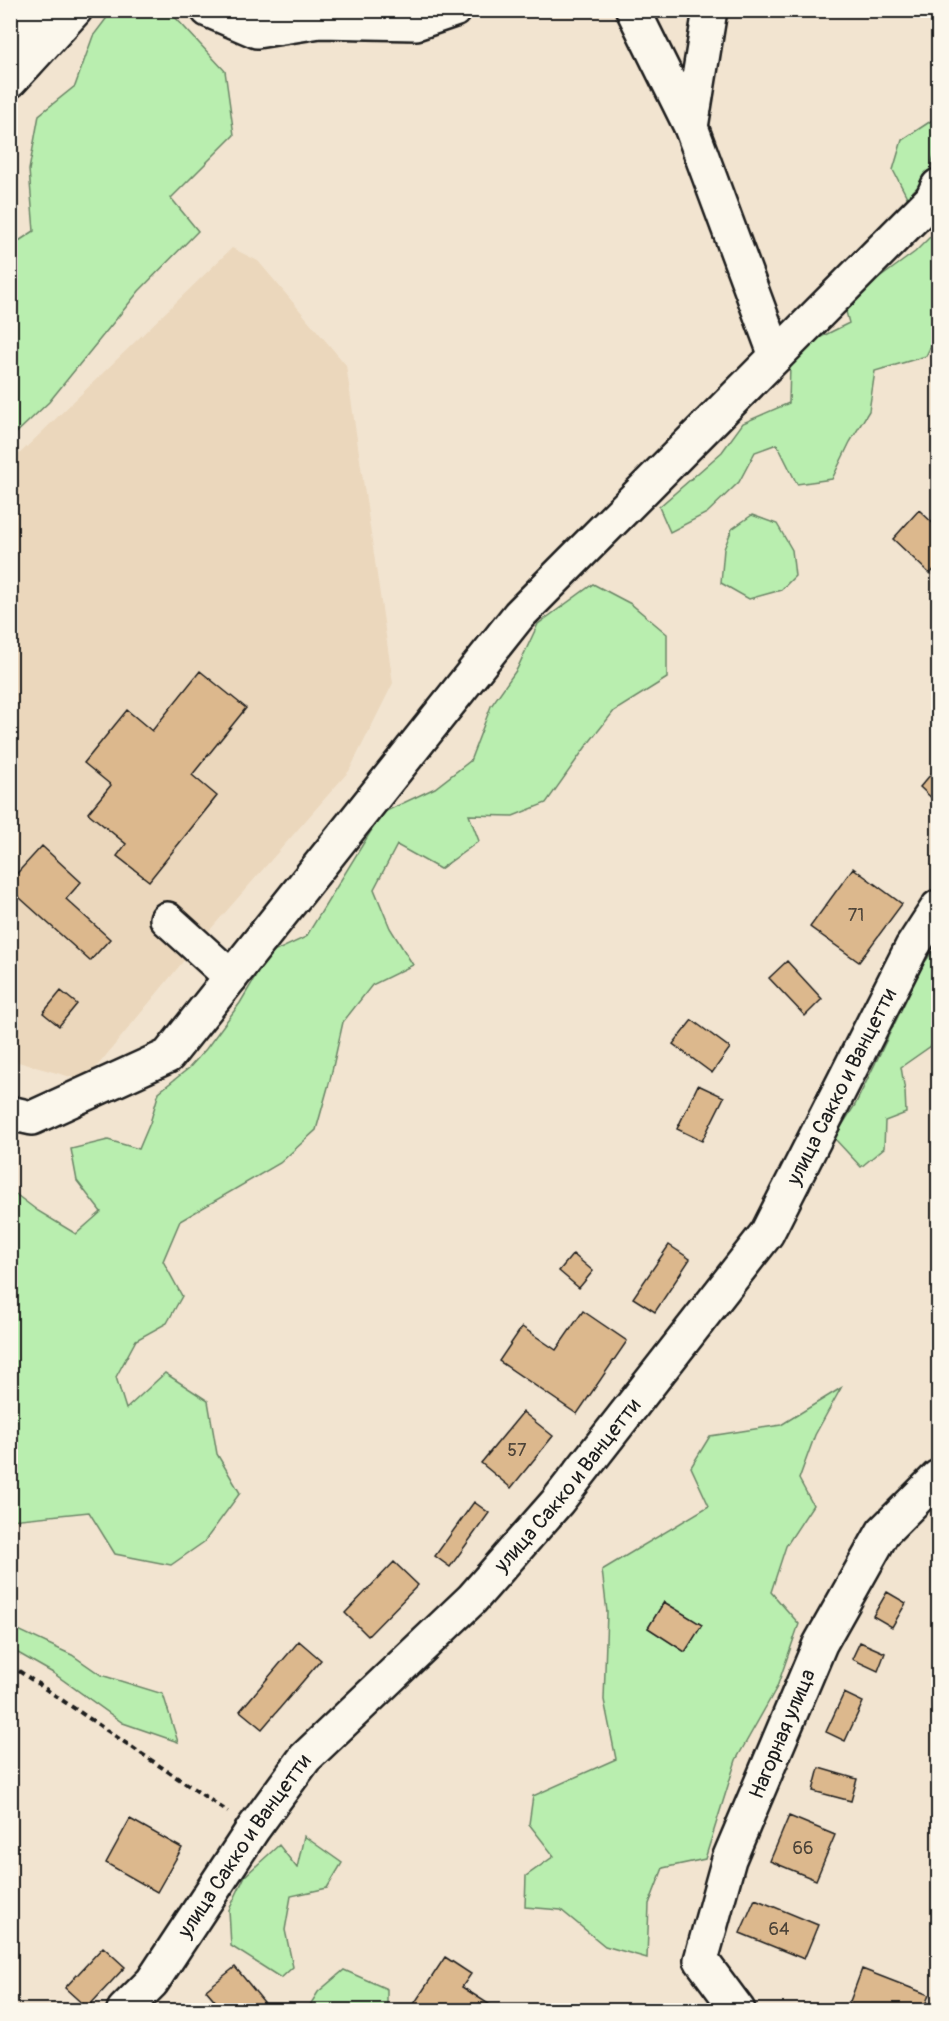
<svg xmlns="http://www.w3.org/2000/svg" width="949" height="2021" font-family="Pangolin,sans-serif">
	<style>
		.built { fill: #ebd7bc }
		.green { fill: #b9eeaf; stroke: #6a8566; stroke-width: 1.5; fill-rule: evenodd }
		.building { fill: #dcb88d; stroke: #1c1c1c; stroke-width: 1.5 }
		.lines { fill: none; stroke-linecap: round; stroke-linejoin: round }
		.minor-casing { stroke: #1c1c1c; stroke-width: 38 }
		.path { stroke: #1c1c1c; stroke-width: 4; stroke-dasharray: 6 4.5; stroke-linecap: butt }
		.minor { stroke: #fbf7ec; stroke-width: 33 }
		.labels { text-anchor: middle; dominant-baseline: central; stroke-width: 5; stroke-linejoin: round; paint-order: stroke }
		.number-label { font-size: 18px; fill: #4c4338 }
		.street-label { font-size: 21px; fill: #1c1c1c; stroke: #fbf7ec }
	</style>
	<rect width="100%" height="100%" fill="#f2e4d0"/>
	<filter id="ink" filterUnits="userSpaceOnUse"><feTurbulence type="fractalNoise" baseFrequency=".0167" numOctaves="2"/><feDisplacementMap in="SourceGraphic" scale="12" xChannelSelector="R" yChannelSelector="G"/><feConvolveMatrix kernelMatrix="1 2 1 2 8 2 1 2 1" color-interpolation-filters="sRGB"/></filter>
	<g filter="url(#ink)">
		<path class="built" d="M232,248L258,261L346,365L393,683L349,771L195,947L85,1081L11,1060V462Z"/>
		<path class="green" d="M112,11H148L173,15L225,71L234,135L171,198L198,231L139,291L49,402L11,438V246L34,231L29,170L39,115L75,86L93,36Z
			M934,119L938,129L937,145L928,177L907,197L893,170L902,140Z
			M938,229V331L926,356L875,371L869,411L850,442L832,479L797,484L777,444L755,452L739,482L707,513L670,532L659,507L722,452L743,423L789,403L790,364L819,338L849,323L844,304L915,252Z
			M752,515L777,524L792,550L795,576L781,590L749,599L721,583L724,549L732,529Z
			M593,584L631,604L667,634V678L614,711L587,745L546,803L513,816L469,815L479,841L440,869L397,845L374,889L390,928L413,965L372,985L343,1022L330,1080L316,1130L280,1163L180,1221L163,1261L182,1296L167,1323L136,1340L116,1377L126,1409L165,1373L208,1401L217,1454L240,1493L204,1542L171,1565L115,1554L89,1512L11,1520L10,1190L38,1211L76,1234L101,1212L77,1181L71,1149L108,1140L139,1149L150,1123L159,1092L189,1068L206,1049L240,1003L269,954L306,937L382,813L435,788L470,761L491,706L517,669L538,624Z
			M938,945V1041L901,1067L905,1091L906,1113L885,1121L884,1148L861,1167L834,1138L855,1105L924,963Z
			M841,1388L815,1435L799,1479L813,1505L786,1546L771,1592L799,1624L777,1687L736,1760L705,1859L663,1868L649,1904L647,1958L605,1946L561,1910L525,1907L526,1876L554,1856L529,1824L533,1796L616,1759L604,1700L607,1612L602,1570L709,1506L691,1467L710,1436L781,1425ZM664,1602L701,1625L685,1652L648,1628Z
			M11,1624L16,1629L72,1655L101,1675L163,1694L178,1742L123,1723L53,1673L11,1649Z
			M304,1836L342,1863L327,1888L291,1896L285,1930L293,1967L281,1978L231,1946L229,1910L245,1876L279,1845L297,1868Z
			M344,1970L387,1989V2010H307L318,1992Z"/>
		<path class="building" d="M919,510L938,528V565L930,574L893,539Z
			M200,671L246,708L192,775L217,796L149,881L117,856L126,844L88,813L111,785L84,763L127,710L152,731Z
			M938,766V804L920,787Z
			M42,846L81,882L66,899L110,939L90,961L10,889V881Z
			M853,868L902,904L859,962L810,927Z
			M787,961L822,999L805,1016L769,978Z
			M61,991L77,1004L59,1026L43,1013Z
			M692,1020L730,1048L712,1073L673,1044Z
			M698,1085L724,1097L702,1141L677,1129Z
			M669,1245L690,1259L655,1312L633,1298Z
			M573,1254L593,1271L579,1288L559,1271Z
			M583,1311L627,1341L577,1414L499,1361L522,1327L556,1350Z
			M523,1412L553,1436L511,1488L481,1463Z
			M474,1502L489,1513L450,1567L435,1556Z
			M394,1562L418,1585L368,1636L345,1613Z
			M887,1592L906,1603L892,1627L873,1616Z
			M664,1602L702,1625L685,1652L648,1628Z
			M299,1641L321,1660L262,1729L240,1711Z
			M860,1642L885,1653L878,1671L852,1659Z
			M844,1693L863,1702L845,1741L826,1732Z
			M819,1768L857,1779L851,1801L813,1791Z
			M789,1816L835,1835L816,1880L770,1861Z
			M130,1819L182,1848L157,1892L106,1863Z
			M755,1899L818,1925L804,1959L740,1933Z
			M103,1947L125,1967L87,2008L65,1988Z
			M445,1957L471,1974L462,1987L498,2010H410Z
			M235,1967L264,2002L253,2010H223L206,1990Z
			M862,1969L929,1995L923,2010H865L849,2004Z"/>
		<g class="lines">
			<defs>
				<g id="minor">
					<path d="M208,10L257,31L320,21L416,23L454,10"/>
					<path d="M633,10L691,127L776,356"/>
					<path d="M27,62L35,10"/>
					<path d="M10,81L75,10"/>
					<path d="M691,127L710,10"/>
					<path d="M167,919L231,977"/>
					<path d="M10,1113L32,1118L168,1056L519,615L932,199L938,186"/>
					<path id="s1" d="M124,2010L152,1982L253,1829L305,1758L472,1599L557,1502L767,1233L912,947L938,907"/>
					<path id="s2" d="M738,2010L701,1960L729,1859L820,1644L883,1532L938,1477"/>
				</g>
			</defs>
			<use href="#minor" class="minor-casing"/>
			<path class="path" d="M10,1665L228,1812"/>
			<use href="#minor" class="minor"/>
		</g>
	</g>
	<g class="labels">
		<g class="number-label">
			<text x="856" y="915">71</text>
			<text x="517" y="1450">57</text>
			<text x="803" y="1848">66</text>
			<text x="779" y="1929">64</text>
		</g>
		<g class="street-label">
			<text stroke="none"><textPath href="#s1" startOffset="1176">улица Сакко и Ванцетти</textPath></text>
			<text stroke="none"><textPath href="#s1" startOffset="690">улица Сакко и Ванцетти</textPath></text>
			<text stroke="none"><textPath href="#s2" startOffset="303">Нагорная улица</textPath></text>
			<text stroke="none"><textPath href="#s1" startOffset="204">улица Сакко и Ванцетти</textPath></text>
		</g>
	</g>
	<rect width="949" height="2021" fill="none" stroke="#fbf7ec" stroke-width="36"/>
	<rect x="18" y="18" width="913" height="1985" fill="none" stroke="#1c1c1c" stroke-width="2" filter="url(#ink)"/>
</svg>
